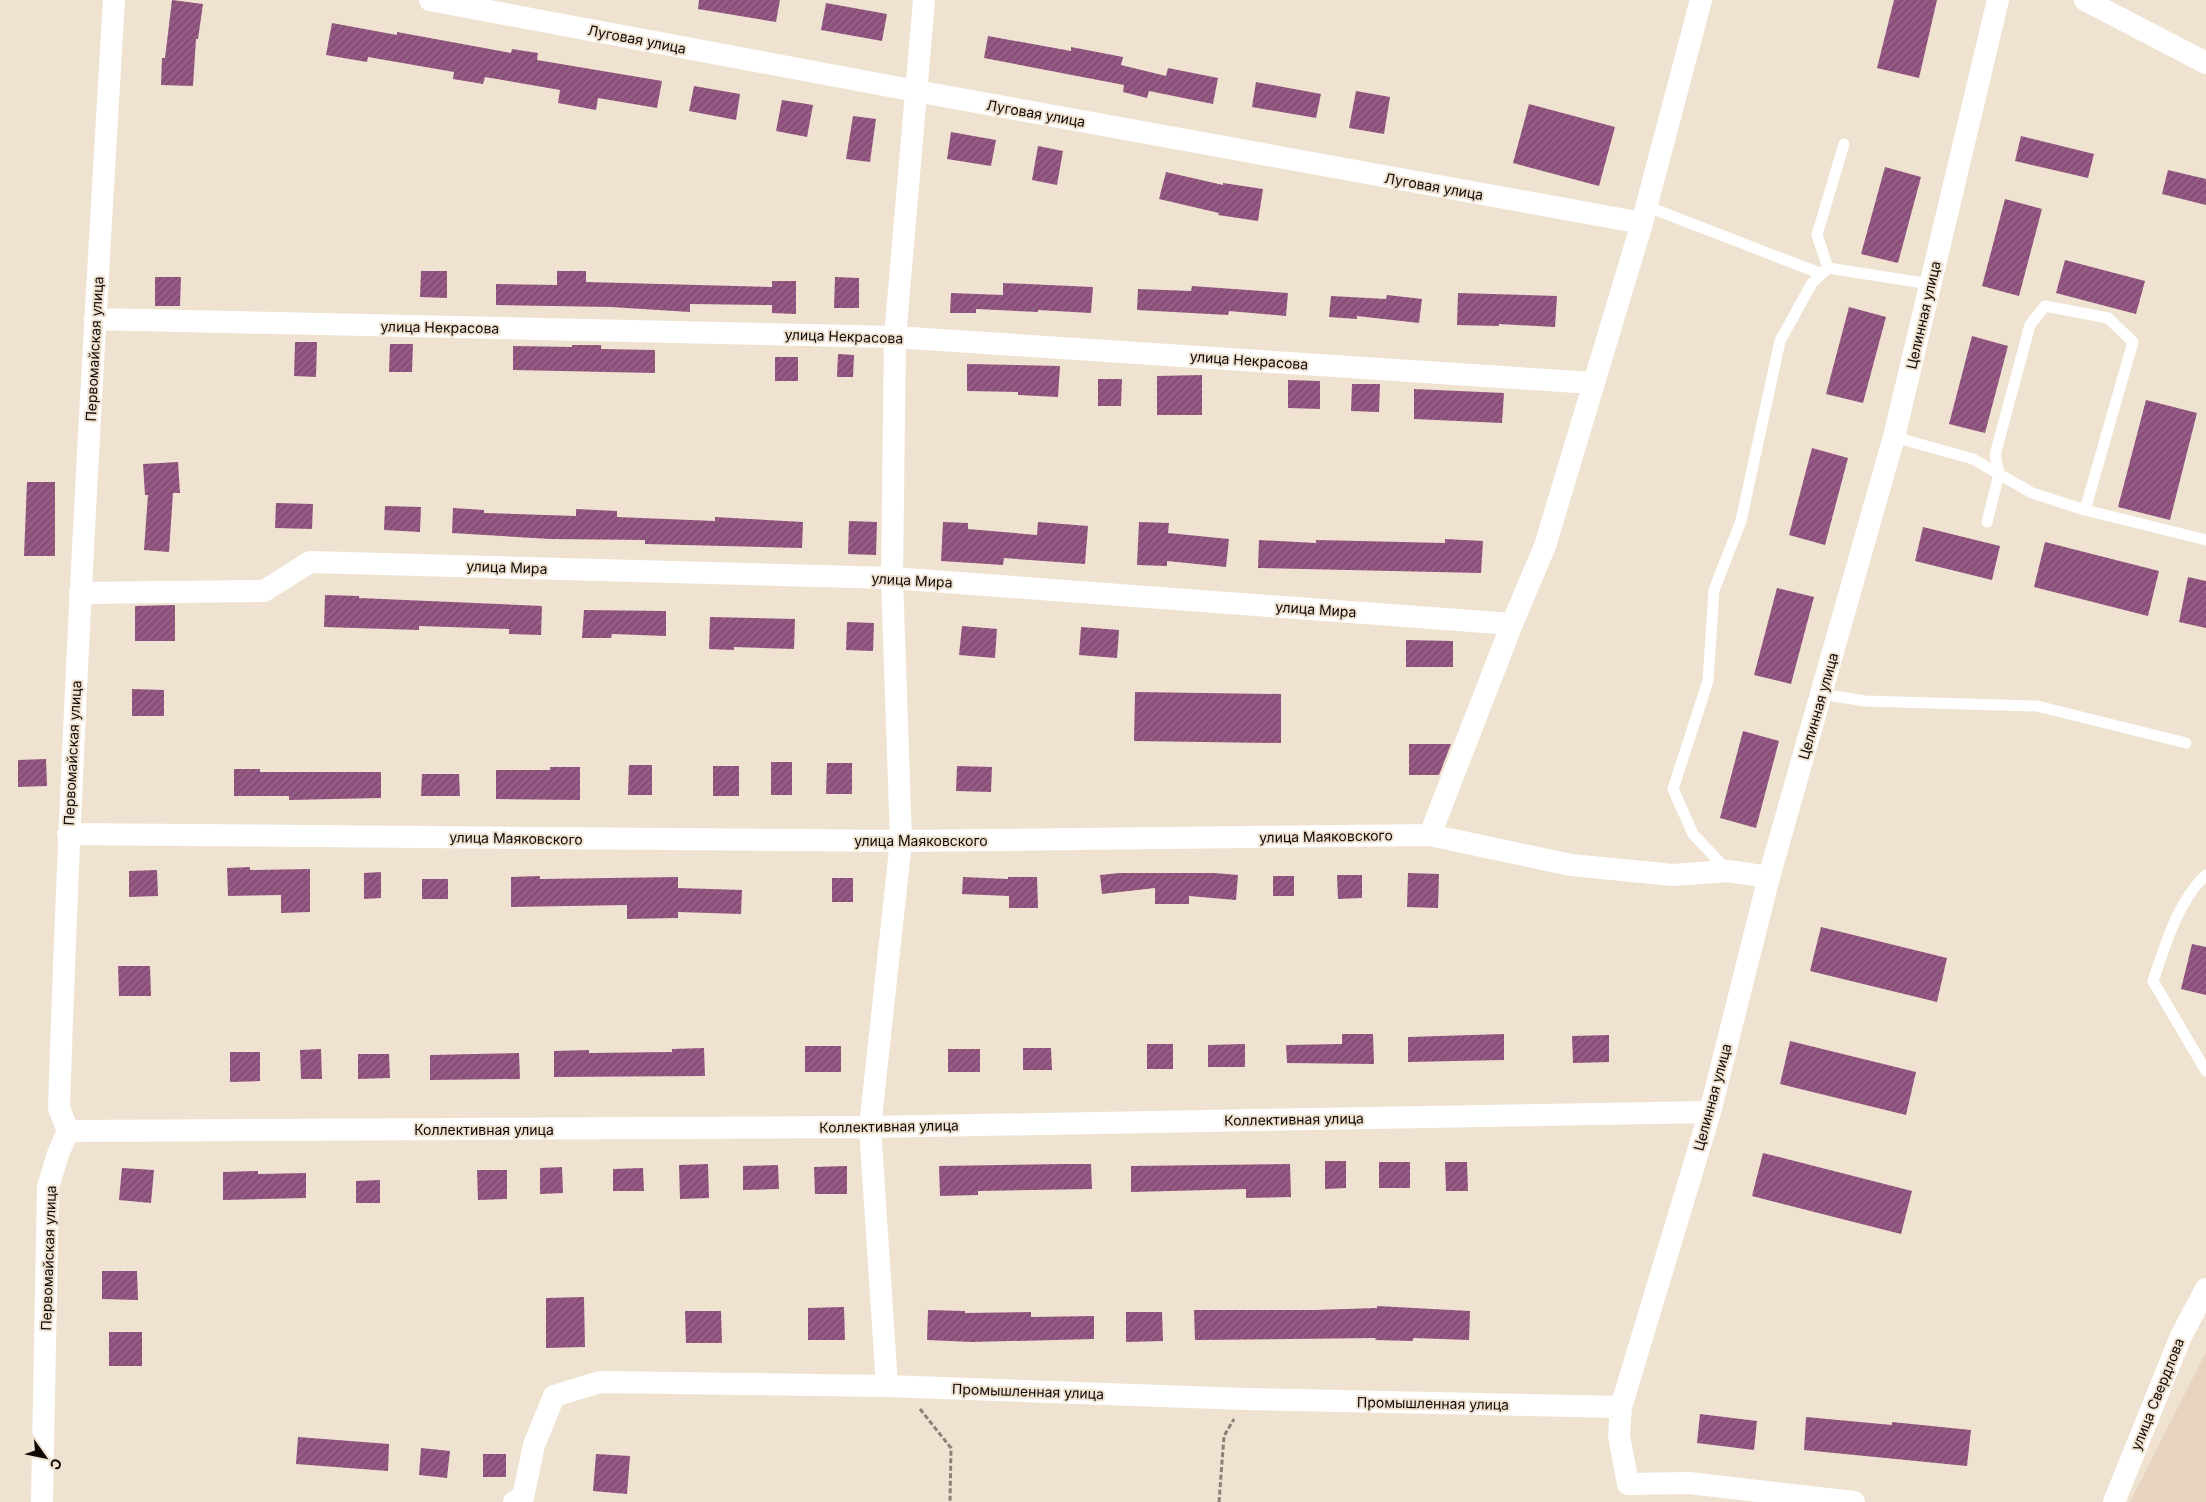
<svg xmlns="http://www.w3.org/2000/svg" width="2206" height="1502" font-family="Inter,sans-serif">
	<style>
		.built { fill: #e8d4be }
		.building { fill: url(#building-hatch) }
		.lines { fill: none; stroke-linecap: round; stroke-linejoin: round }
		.path { stroke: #8b8176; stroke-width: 3; stroke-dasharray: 5 2.5; stroke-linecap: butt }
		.service { stroke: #fff; stroke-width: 11 }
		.minor { stroke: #fff; stroke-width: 22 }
		.labels { text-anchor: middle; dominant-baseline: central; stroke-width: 4; stroke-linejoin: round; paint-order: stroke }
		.street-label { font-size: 14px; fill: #0f0a06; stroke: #f0e2d1 }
	</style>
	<defs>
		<pattern id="building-hatch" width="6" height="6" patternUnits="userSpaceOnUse" patternTransform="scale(1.25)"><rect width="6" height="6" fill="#8c4e7a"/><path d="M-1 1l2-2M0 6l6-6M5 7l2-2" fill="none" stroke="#996d8b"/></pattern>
	</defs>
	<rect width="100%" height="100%" fill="#f0e2d1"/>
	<path class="built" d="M2206,1352V1502H2130Z"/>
	<path class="building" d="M172,0L203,4L198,39H196L193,86L161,85L162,58H165Z
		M699,0H780L776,22L698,9Z
		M1894,0H1937L1919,78L1877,68Z
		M826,3L887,14L882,41L821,30Z
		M332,23L397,35V32L511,53L512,49L538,53L537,60L662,81L657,108L598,98L596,110L558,103L560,90L485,77L483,84L453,79L454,72L368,57L367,62L326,55Z
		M988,36L1071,51V47L1123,57L1121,65L1166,76L1168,68L1218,78L1213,104L1149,91L1147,98L1123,92L1124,85L984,58Z
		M1256,82L1321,94L1316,118L1252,107Z
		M694,86L740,94L736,120L689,111Z
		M1356,91L1390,97L1384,134L1349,128Z
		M782,100L813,105L807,137L776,131Z
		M1529,104L1615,127L1599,186L1513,163Z
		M853,116L876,119L870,162L846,159Z
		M951,132L996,140L991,166L947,159Z
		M2021,136L2094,154L2088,178L2015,161Z
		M1038,146L1063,151L1057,185L1032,180Z
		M1885,167L1921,177L1898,263L1861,254Z
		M2168,170L2206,179V205L2162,194Z
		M1166,172L1223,185V183L1263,189L1258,221L1218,215L1219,213L1159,199Z
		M2005,199L2042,209L2019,296L1982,286Z
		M2065,260L2145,281L2136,314L2056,293Z
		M421,271H447V298L420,297Z
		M557,271H586V282L772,287V281H796V314L772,313V305L690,304V312L611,307L496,305V284L557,285Z
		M155,277H181L180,306H155Z
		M835,277L859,278V308H834Z
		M1003,283L1093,287L1091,313L1038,310V312L976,309V313H950L951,293L1003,295Z
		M1192,286L1288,293L1286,316L1229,311L1228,315L1137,310L1138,289L1191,291Z
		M1458,293L1557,296L1555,327L1499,324V326L1457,325Z
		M1387,295L1422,299L1419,323L1357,316V319L1329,317L1331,296L1386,299Z
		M1849,307L1886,317L1863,403L1826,394Z
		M1972,336L2008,346L1985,433L1949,424Z
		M295,342H317L316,377L294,376Z
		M390,344H413L412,372H389Z
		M572,345H601V349L655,350V373L513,370V346L572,347Z
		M838,354L854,355L853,377H837Z
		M775,357H798V381H775Z
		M967,364L1060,366L1058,397L1018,395V392L967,391Z
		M1202,375V415H1157V376Z
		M1098,379H1122L1121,406H1098Z
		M1288,380L1320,381V409L1288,408Z
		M1352,384H1380L1379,412L1351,411Z
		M1414,389L1504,393L1502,423L1414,419Z
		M2146,400L2197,413L2170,520L2118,507Z
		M1812,448L1848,458L1825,545L1789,535Z
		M178,462L180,493H173L169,552L144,550L148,495H145L143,464Z
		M27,482H55V556H24Z
		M276,503L313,504L312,529L275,528Z
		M385,506L421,507L420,532L384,530Z
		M453,508L484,510V513L576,516V509L617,511V517L715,521V517L803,522L802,548L645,544V540L550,539L452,533Z
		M849,521L877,522L876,555L848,554Z
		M943,522L968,523V529L1037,535L1038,522L1088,526L1085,564L1004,558L1003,565L941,561Z
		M1139,522L1169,523L1168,533L1229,539L1226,567L1167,561V566L1137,565Z
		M1923,527L2000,546L1992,580L1915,561Z
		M1445,539L1483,541L1481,573L1258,568L1259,540L1316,543V540L1445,543Z
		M2045,542L2159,571L2148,616L2034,587Z
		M2188,577L2206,581V628L2179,622Z
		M1777,588L1814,597L1791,684L1754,675Z
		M325,595L359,596V598L542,606L541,635L509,634V629L419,626V630L324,627Z
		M175,605V641H135V606Z
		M584,610L666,611V636L612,634L611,638H582Z
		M710,617L795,619L794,649L734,647V650L709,649Z
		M847,622L874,623L873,651L846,650Z
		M962,626L997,629L995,658L959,655Z
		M1081,627L1119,630L1117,658L1079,655Z
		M1406,640L1453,641V667H1406Z
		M132,689L164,690V716H132Z
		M1135,692L1281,694V743L1134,741Z
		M1743,731L1779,741L1756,828L1720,818Z
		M1409,744H1451L1439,775H1409Z
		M46,759L47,786L18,787V760Z
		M771,762H792V795H771Z
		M827,763H852V794H826Z
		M629,765H652V795H628Z
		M713,766H739V796H713Z
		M957,766L992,767L991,792L956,791Z
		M550,767H580V800L496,799V770H550Z
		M234,769H260V772H381V798L289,800V796H234Z
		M422,774H459L460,796H421Z
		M250,867V870L310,869V912L281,913V895L228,896L227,868Z
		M157,870L158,896L129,897V871Z
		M381,872V898L364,899V873Z
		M1120,873H1214L1238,875L1236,900L1189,896V904H1155V888L1102,894L1100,875Z
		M1408,873L1439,874L1438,908L1407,907Z
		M1337,875H1362V898L1338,899Z
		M540,876V879L678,877V888L742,890L741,914L678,912V918L627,919V905L511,907V877Z
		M1273,876H1294V896H1273Z
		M963,877L1008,879V877H1037L1038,908H1009V896L962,894Z
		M832,878H853V902H832Z
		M422,879H448V899H422Z
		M1821,927L1947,958L1937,1002L1810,971Z
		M2192,944L2206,947V995L2181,989Z
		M118,966H150L151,996H119Z
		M1342,1034H1373L1374,1064L1287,1063L1286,1045L1342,1044Z
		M1504,1034V1060L1408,1062V1037Z
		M1609,1035V1062L1573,1063L1572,1036Z
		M1790,1041L1916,1072L1906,1115L1780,1084Z
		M1147,1044H1173V1069H1147Z
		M1245,1044V1067H1208V1045Z
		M805,1046H841V1072H805Z
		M704,1048L705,1076L554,1077V1051L589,1050V1053L672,1052V1049Z
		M1023,1048H1051L1052,1070H1023Z
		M321,1049L322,1079H301L300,1050Z
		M948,1049H980V1072H948Z
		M230,1052H260V1081L230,1082Z
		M519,1053L520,1079L430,1080V1055Z
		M358,1054H389L390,1078L358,1079Z
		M1763,1153L1912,1191L1901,1234L1752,1196Z
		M1325,1161H1346V1188L1325,1189Z
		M1379,1162H1410V1188H1379Z
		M1445,1162H1467L1468,1191H1446Z
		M708,1164L709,1198L680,1199L679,1165Z
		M1065,1164H1091L1092,1189L978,1191V1195L940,1196L939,1166Z
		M1290,1164L1291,1197L1246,1198V1189L1131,1192V1166Z
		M778,1165L779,1189L743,1190V1166Z
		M847,1166V1194H815L814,1167Z
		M562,1167L563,1193L540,1194V1168Z
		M122,1168L154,1170L151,1203L119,1200Z
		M643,1168L644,1191H613V1169Z
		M477,1170H507V1199L478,1200Z
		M258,1171V1174L306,1173V1198L223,1200V1172Z
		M380,1180V1203H356V1181Z
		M102,1271H137L138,1300L102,1299Z
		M584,1297L585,1347L546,1348V1298Z
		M1377,1306L1470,1311L1469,1340L1413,1338V1341L1375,1340L1376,1338L1195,1340L1194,1310H1314L1377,1308Z
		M844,1307L845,1340H808V1308Z
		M928,1310L965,1311V1313L1031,1312V1317L1094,1316V1339L972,1342L927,1340Z
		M685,1311H721L722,1343H686Z
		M1126,1312H1162L1163,1341L1126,1342Z
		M109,1332H142V1366H109Z
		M1700,1414L1757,1421L1754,1450L1697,1443Z
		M1806,1417L1892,1425V1422L1971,1430L1967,1466L1804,1450Z
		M298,1437L389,1444L388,1471L296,1464Z
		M421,1448L450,1451L447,1478L419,1475Z
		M483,1454H506V1477H483Z
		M596,1454L630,1456L627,1494L593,1491Z"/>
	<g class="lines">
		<path class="path" d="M920,1409L951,1448L950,1502
			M1219,1502L1224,1436L1234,1419"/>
		<path class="service" d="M1646,206L1822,274
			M1828,268L1817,235L1844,144
			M1894,437L1973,459L2032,493L2085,510L2206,540
			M1987,522L1999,474L1995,455L2030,325L2045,306L2108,318L2133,342L2085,510
			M1821,694L1865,701L2037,706L2186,743
			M1728,871L1693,834L1673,789L1708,681L1714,590L1741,521L1780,341L1812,283L1828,268L1930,284
			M2206,875C2178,900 2165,946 2153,981L2206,1071"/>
		<path class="minor" d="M430,0L916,91L1642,223
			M2085,0L2206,63
			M95,319L895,337L1592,383
			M80,593L264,591L310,562L892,578L1512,624
			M68,834L901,841L1430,835L1571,865L1673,875L1728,871L1769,877
			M1430,835L1512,624L1545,546L1642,223L1701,0
			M68,1131L870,1127L1710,1112
			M887,1386L870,1127L901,841L892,578L895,337L924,0
			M42,1502L48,1187L58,1154L68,1131L59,1108C71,738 92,369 114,0
			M514,1502L523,1497L534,1445L554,1396L600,1382L887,1386L1245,1399L1621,1407
			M1854,1502L1689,1483L1628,1484L1619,1436L1621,1407L1710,1112L1769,877L1894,437L1998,0
			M2114,1502L2181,1336L2206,1289"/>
	</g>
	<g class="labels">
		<g class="street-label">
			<text transform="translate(637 39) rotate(11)">Луговая улица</text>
			<text transform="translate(1036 113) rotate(10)">Луговая улица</text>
			<text transform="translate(1434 186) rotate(10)">Луговая улица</text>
			<text transform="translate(1923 315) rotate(-77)">Целинная улица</text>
			<text transform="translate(440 327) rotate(1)">улица Некрасова</text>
			<text transform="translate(844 336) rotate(2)">улица Некрасова</text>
			<text transform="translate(94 349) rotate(-87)">Первомайская улица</text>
			<text transform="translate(1249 360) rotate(4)">улица Некрасова</text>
			<text transform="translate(507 567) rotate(2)">улица Мира</text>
			<text transform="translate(912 580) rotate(3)">улица Мира</text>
			<text transform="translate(1316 609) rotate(4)">улица Мира</text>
			<text transform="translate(1818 706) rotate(-74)">Целинная улица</text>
			<text transform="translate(72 753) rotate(-87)">Первомайская улица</text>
			<text transform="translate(1326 836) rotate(-1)">улица Маяковского</text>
			<text transform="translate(516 838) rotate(1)">улица Маяковского</text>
			<text x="921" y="840">улица Маяковского</text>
			<text transform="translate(1712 1097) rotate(-75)">Целинная улица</text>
			<text transform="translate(1294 1119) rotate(-1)">Коллективная улица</text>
			<text transform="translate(889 1126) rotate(-1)">Коллективная улица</text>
			<text x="484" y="1129">Коллективная улица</text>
			<text transform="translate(48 1258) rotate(-88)">Первомайская улица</text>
			<text transform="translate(1028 1391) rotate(2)">Промышленная улица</text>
			<text transform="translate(2157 1394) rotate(-68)">улица Свердлова</text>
			<text transform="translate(1433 1403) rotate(1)">Промышленная улица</text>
		</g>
	</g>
	<g transform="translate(45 1457) rotate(123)" stroke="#f0e2d1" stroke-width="4" paint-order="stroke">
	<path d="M0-4L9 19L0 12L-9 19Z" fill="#0f0a06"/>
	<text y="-8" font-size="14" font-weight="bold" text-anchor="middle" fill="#0f0a06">С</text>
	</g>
</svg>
